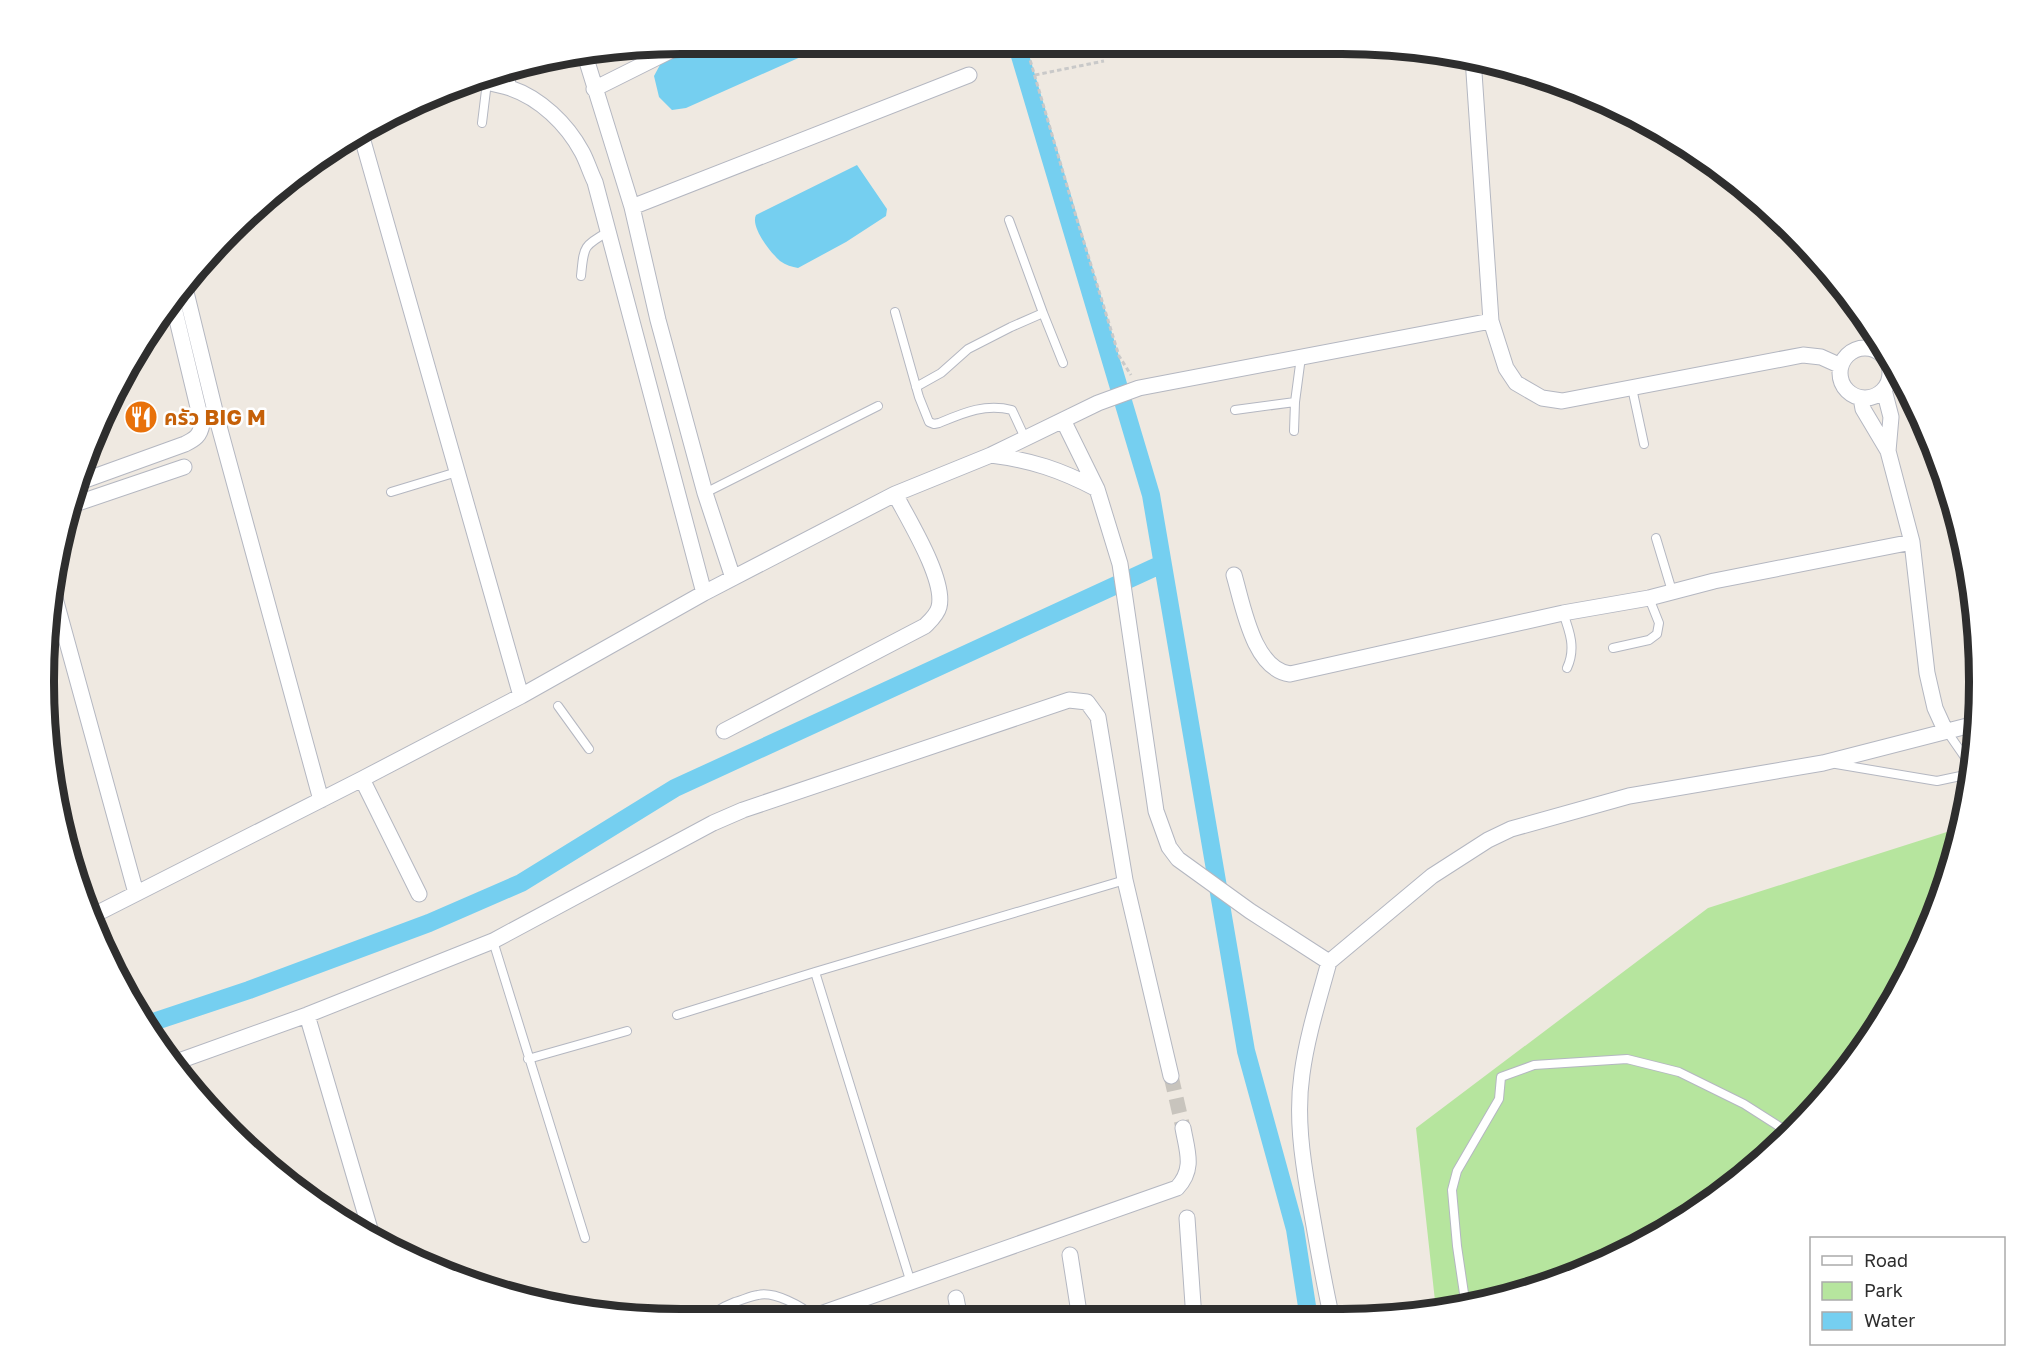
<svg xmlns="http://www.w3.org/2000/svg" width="2023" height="1363" font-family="'Golos Text','Noto Sans Thai',sans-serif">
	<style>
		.green { fill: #b6e59e }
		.water { fill: #75cff0 }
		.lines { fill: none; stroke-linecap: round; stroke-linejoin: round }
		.canal { stroke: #75cff0; stroke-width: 18 }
		.street-tunnel { stroke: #c8c4bd; stroke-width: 15; stroke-dasharray: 15 8; stroke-linecap: butt }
		.lane-casing { stroke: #b4b7c1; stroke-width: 10 }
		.street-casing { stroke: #b4b7c1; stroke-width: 17 }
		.path { stroke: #c9c9c9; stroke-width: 3; stroke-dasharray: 4.5 3; stroke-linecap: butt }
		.lane { stroke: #fff; stroke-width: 8 }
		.street { stroke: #fff; stroke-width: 15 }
		.labels { text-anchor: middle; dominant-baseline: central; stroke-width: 5; stroke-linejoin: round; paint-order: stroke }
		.food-label { font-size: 21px; font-weight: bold; fill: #c56008; stroke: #fff; text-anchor: start }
		.rim { fill: none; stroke: #2e2e2e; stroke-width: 8 }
	</style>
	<rect width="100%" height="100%" fill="#efe9e1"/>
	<path class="green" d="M1963,818L1931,925L1872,1036L1793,1132L1696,1212L1586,1271L1466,1307L1436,1310L1416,1128L1708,908L1950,831Z"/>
	<path class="water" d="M823,47L686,108L672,110L659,97L654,76L661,63L693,48Z
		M857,165L887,209L886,216L846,242L798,268C792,267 786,265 780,261C771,253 750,227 756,215Z"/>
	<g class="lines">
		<path class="canal" d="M1017,46L1151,495L1246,1051L1295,1229L1309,1319
			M147,1024L249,990L429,923L521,883L675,788L1162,564"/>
		<path class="street-tunnel" d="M1171,1076L1183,1128"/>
		<defs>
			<path id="lane" d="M511,88V69
				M482,123L487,82
				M581,276C584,248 582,246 608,232
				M895,312L919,397L929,422L934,424L939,423C963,413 985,403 1012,410L1025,438
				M1043,313L1063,363
				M916,387L941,373L968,349L1011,327L1043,313L1009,220
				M1632,388L1644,444
				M1235,410L1295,402
				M1294,431L1295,402L1301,357
				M391,492L457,472
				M705,493L878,406
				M1656,538L1672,591
				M1563,613C1570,632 1576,649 1567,668
				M1613,648L1649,640L1657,634L1659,623L1649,598
				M558,706L589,749
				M1946,730L1971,766
				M1836,764L1937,781L1970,774
				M493,941L585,1238
				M815,972L911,1283
				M677,1015L815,972L1125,880
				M528,1059L627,1031
				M1466,1307L1457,1246L1452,1190L1457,1171L1499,1099L1501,1077L1534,1065L1627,1059L1679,1072L1744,1104L1780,1127L1795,1130
				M708,1319C714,1311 725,1306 735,1302C743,1300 750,1296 758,1295C774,1291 802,1306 814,1317"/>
			<path id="street" d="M584,52L632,207L658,320L705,493L733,578
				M1473,58L1491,321L1506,368L1516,383L1542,398L1562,401L1803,355L1821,357L1841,366
				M473,79C485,82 498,84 510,88C540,98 567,124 582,152C587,161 590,172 595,182L704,593
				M594,89L676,48
				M361,134L521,696
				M632,207L969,75
				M184,284L217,419L321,800
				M1840 373a25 25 0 1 1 50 0a25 25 0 1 1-50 0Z
				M1884,390L1891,417L1888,451
				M1861,398L1863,409L1888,451L1912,542L1927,673L1935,708L1945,730
				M1063,420L1097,489L1120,564L1156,811L1169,847L1178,859L1250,911L1329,962L1432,876L1488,840L1511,829L1629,796L1823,763L1975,724
				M991,455C1031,460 1061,470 1097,489
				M77,483L185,444C195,439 200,436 202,424L172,299
				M69,506L184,467
				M1234,575C1243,605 1253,669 1290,674L1563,613L1649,598L1714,581L1912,542
				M53,591L136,893
				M724,731L925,626C930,621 937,615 939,607C946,580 908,519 895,494
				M362,779L419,894
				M90,917L362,779L521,696L704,593L895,494L991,455L1098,403L1139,388L1491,321
				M1329,962C1319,999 1307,1036 1302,1074C1296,1115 1302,1157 1309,1197C1316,1238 1323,1279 1332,1319
				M307,1015L372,1236
				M176,1062L307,1015L493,941L713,823L743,810L1069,700L1087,702L1098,717L1125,880L1171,1076
				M1187,1218L1194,1319
				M1070,1255L1080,1319
				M956,1298L960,1319
				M806,1319L1177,1188C1195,1169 1187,1151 1183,1128"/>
		</defs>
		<use href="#lane" class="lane-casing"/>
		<use href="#street" class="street-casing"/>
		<path class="path" d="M1026,46L1075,213L1119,356L1131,375
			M1035,75L1104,61"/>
		<use href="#lane" class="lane"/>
		<use href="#street" class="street"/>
	</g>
	<defs>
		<symbol id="restaurant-disc" viewBox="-11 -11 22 22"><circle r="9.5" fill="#e8710a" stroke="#fff"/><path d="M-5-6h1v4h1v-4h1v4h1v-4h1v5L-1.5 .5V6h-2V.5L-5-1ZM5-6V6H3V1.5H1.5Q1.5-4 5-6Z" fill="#fff"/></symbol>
	</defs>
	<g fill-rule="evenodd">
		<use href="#restaurant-disc" x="122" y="398" width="38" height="38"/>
	</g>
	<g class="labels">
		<g class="food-label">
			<text x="164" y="417">ครัว BIG M</text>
		</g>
	</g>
	<path d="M0 0H2023V1363H0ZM681 54H1342A627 627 0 0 1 1969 681V682A627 627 0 0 1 1342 1309H681A627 627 0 0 1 54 682V681A627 627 0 0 1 681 54Z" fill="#fff" fill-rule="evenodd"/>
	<path class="rim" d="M681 54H1342A627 627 0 0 1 1969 681V682A627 627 0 0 1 1342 1309H681A627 627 0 0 1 54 682V681A627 627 0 0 1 681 54Z"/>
	<rect x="1810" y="1237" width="195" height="108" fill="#ffffff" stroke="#ababab" stroke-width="1.5"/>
	<rect x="1822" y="1256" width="30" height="9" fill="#ffffff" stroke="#ababab" stroke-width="1.5"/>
	<text x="1864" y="1267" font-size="18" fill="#2e2e2e">Road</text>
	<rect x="1822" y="1282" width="30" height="18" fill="#b6e59e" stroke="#ababab" stroke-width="1.5"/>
	<text x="1864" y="1297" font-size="18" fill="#2e2e2e">Park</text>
	<rect x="1822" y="1312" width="30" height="18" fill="#75cff0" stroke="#ababab" stroke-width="1.5"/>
	<text x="1864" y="1327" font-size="18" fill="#2e2e2e">Water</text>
</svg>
